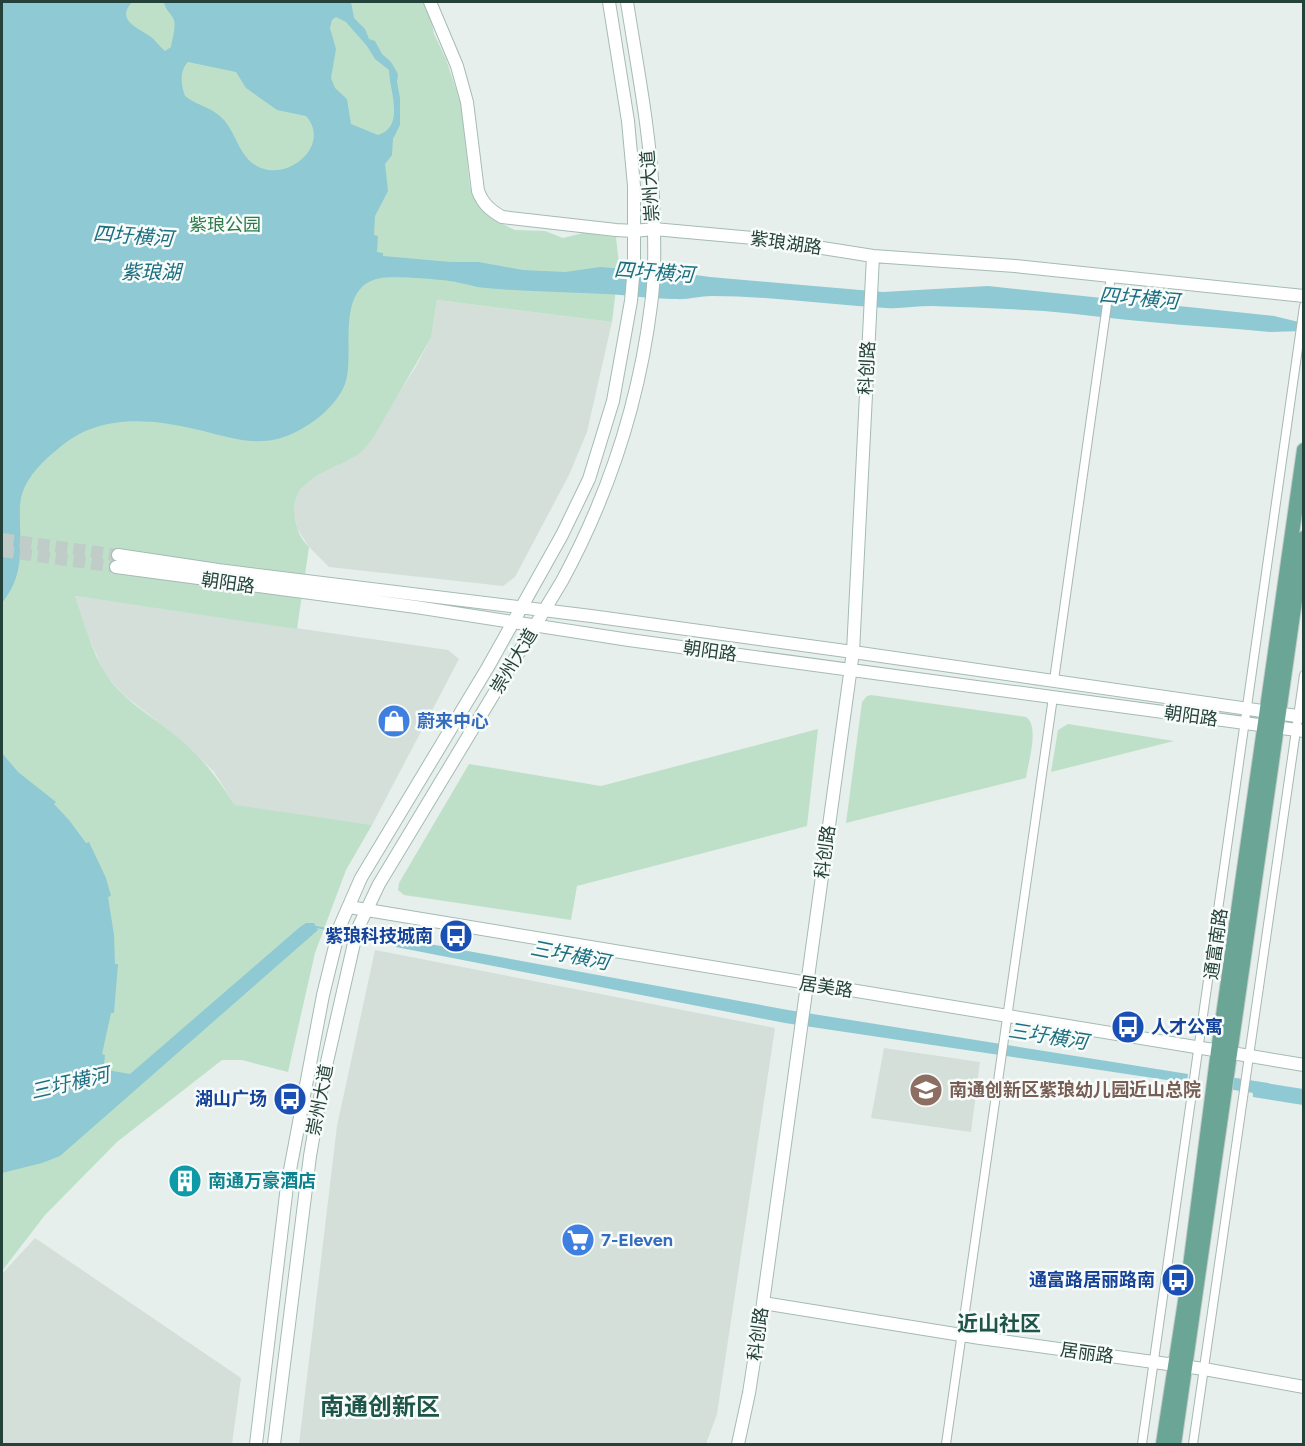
<svg xmlns="http://www.w3.org/2000/svg" width="1305" height="1446" font-family="Figtree,'Noto Sans SC',sans-serif">
	<style>
		.built { fill: #d4dfda }
		.green { fill: #bfe0c8 }
		.water { fill: #8ec9d4; fill-rule: evenodd }
		.lines { fill: none; stroke-linecap: round; stroke-linejoin: round }
		.stream { stroke: #8ec9d4; stroke-width: 2 }
		.river { stroke: #8ec9d4; stroke-width: 12 }
		.secondary-tunnel { stroke: #bfccc8; stroke-width: 12; stroke-dasharray: 12 6; stroke-linecap: butt }
		.street-casing { stroke: #a8b8b2; stroke-width: 10 }
		.secondary-casing { stroke: #a4bbb3; stroke-width: 14 }
		.primary-casing { stroke: #c2cac8; stroke-width: 16 }
		.street { stroke: #fff; stroke-width: 8 }
		.secondary { stroke: #fff; stroke-width: 12 }
		.primary { stroke: #6aa596; stroke-width: 14 }
		.labels { text-anchor: middle; dominant-baseline: central; stroke-width: 5; stroke-linejoin: round; paint-order: stroke }
		.street-label { font-size: 18px; fill: #24423a; stroke: #f7fbf9 }
		.park-label { font-size: 18px; fill: #2d7a4b; stroke: #f7fbf9 }
		.shop-label { font-size: 18px; font-weight: bold; fill: #366cbe; stroke: #f7fbf9; text-anchor: start }
		.transit-label { font-size: 18px; font-weight: bold; fill: #164399; stroke: #f7fbf9; text-anchor: end }
		.education-label { font-size: 18px; font-weight: bold; fill: #785e54; stroke: #f7fbf9; text-anchor: start }
		.culture-label { font-size: 18px; font-weight: bold; fill: #0d838f; stroke: #f7fbf9; text-anchor: start }
		.water-label { font-size: 20px; font-style: italic; fill: #1c6f80; stroke: #f7fbf9 }
		.quarter-label { font-size: 21px; font-weight: bold; fill: #1f5548; stroke: #f7fbf9 }
		.district-label { font-size: 24px; font-weight: bold; fill: #1f5548; stroke: #f7fbf9 }
	</style>
	<rect width="100%" height="100%" fill="#e6efeb"/>
	<path class="built" d="M437,300L612,322L587,432L569,475L515,577L503,586L329,567L309,547L297,528L294,512L295,498L304,485L316,474L337,466L397,396L415,368L431,338Z
		M75,596L448,650L459,659L372,825L259,810L235,805L214,772L188,746L124,695L105,674L88,636Z
		M375,950L775,1028L717,1414L706,1444H299L337,1126Z
		M884,1048L980,1062L971,1132L871,1118Z
		M35,1238L241,1378L232,1444H2V1274Z"/>
	<path class="green" d="M2,2H423L431,19L434,34L446,59L461,104L470,187L478,205L494,220L515,230L545,231L563,238L583,233L616,237L619,264L612,322L437,300L431,338L373,438C369,443 365,449 360,453C336,471 288,476 295,518C297,530 300,538 309,547L297,629L75,596C84,621 91,651 106,674C126,705 163,722 189,747C208,765 221,784 235,805L372,825L346,870L315,953L288,1072L242,1060H222L117,1142L45,1215L2,1271Z
		M871,695L1026,717C1040,726 1028,763 1026,778L846,823L862,702L867,696Z
		M1068,724L1174,741L1051,772L1058,730Z
		M818,729L807,826L577,886L571,920L404,895L398,890L399,883L469,764L601,786Z"/>
	<path class="water" d="M2,2H132C115,21 139,28 151,37C156,41 160,47 165,51L171,47C172,39 176,28 174,20C171,13 165,10 164,2H351L354,18L365,29L369,39L375,41L382,54L391,62L398,74L397,82L400,98V125L393,139L392,155L385,164L388,191L375,216L374,235L378,236L377,252L383,253V256L451,262H479L523,270L565,272L600,267L681,273L710,277L883,292L988,286L1274,316L1303,323V331L1270,332C1230,328 1190,326 1150,322C1115,319 1079,314 1044,311C1007,309 969,307 931,306C916,306 901,309 886,308C828,305 770,296 712,296C700,296 687,300 675,299C652,299 629,295 607,294C566,292 526,292 486,288C473,287 461,282 449,281C435,279 394,276 381,278C333,286 356,354 345,384C335,410 302,433 277,439C249,446 222,435 195,429C149,418 97,414 59,448C44,460 28,475 22,494C19,504 20,514 20,524C21,555 22,578 2,603ZM336,17L346,22L367,46L375,59L389,70C389,89 406,127 378,135L351,124L347,99L335,88L331,78L336,49L330,28L332,20ZM188,62L236,72L246,88L277,110L306,116C331,144 291,180 261,168C240,160 237,135 224,120C213,107 197,106 185,96C181,85 179,71 188,62Z
		M2,753L18,772L56,802L54,804L69,820L86,843L89,842L106,878L111,896L108,897L114,935L115,964H118L114,1013H111L102,1054L105,1055L104,1064L107,1070L130,1074L300,927L306,923H314L318,930L60,1156L42,1163L2,1173Z
		M397,938L788,1010L1188,1074L1187,1083L785,1023L396,947L388,941Z
		M1252,1081L1303,1089V1105L1253,1097Z"/>
	<g class="lines">
		<path class="stream" d="M316,927L333,930
			M360,935L389,941"/>
		<path class="river" d="M1235,1084L1267,1089"/>
		<path class="secondary-tunnel" d="M2,539L118,555
			M2,551L116,567"/>
		<defs>
			<path id="street" d="M1054,680L1111,276
				M946,1444L1053,697
				M1142,1444L1304,306
				M1193,1444L1304,675"/>
			<path id="secondary" d="M430,2L457,66L467,102L478,191C483,204 490,210 502,217L616,230L634,231L654,229L765,239L873,256L1015,266L1304,296
				M118,555L218,570L591,616L853,652L1304,717
				M116,567L416,607L629,640L1304,731
				M349,907L1304,1065
				M763,1303L980,1338L1204,1369L1304,1387
				M256,1444L287,1186L323,995L340,926L361,878L488,667L562,535L589,479L613,401L631,301L634,266V186L628,121L609,2
				M274,1444L310,1156L324,1075L357,930L379,884L562,581C608,496 639,402 651,305C656,270 654,231 653,196C650,131 637,66 627,2
				M738,1444L749,1393L763,1303L853,652L873,256"/>
			<path id="primary" d="M1163,1444L1188,1282L1218,1051L1304,450
				M1174,1444L1304,538"/>
		</defs>
		<use href="#street" class="street-casing"/>
		<use href="#secondary" class="secondary-casing"/>
		<use href="#primary" class="primary-casing"/>
		<use href="#street" class="street"/>
		<use href="#secondary" class="secondary"/>
		<use href="#primary" class="primary"/>
	</g>
	<defs>
		<symbol id="shop-disc" viewBox="-11 -11 22 22"><circle r="9.5" fill="#3f7fe0" stroke="#f7fbf9"/><path d="M-5-2.5h2.3a2.7 3.5 0 0 1 5.4 0H5L5.5 6h-11ZM-1.5-2.5h3a1.5 2.3 0 0 0-3 0Z" fill="#fff"/></symbol>
		<symbol id="bus-disc" viewBox="-11 -11 22 22"><circle r="9.5" fill="#1a4fb4" stroke="#f7fbf9"/><path d="M-5-6H5V4H4V6H2V4H-2V6H-4V4H-5ZM-3.5-4V0h7V-4ZM-3.5 1.2v1.5H-2V1.2ZM2 1.2v1.5H3.5V1.2Z" fill="#fff"/></symbol>
		<symbol id="school-disc" viewBox="-11 -11 22 22"><circle r="9.5" fill="#8d6e63" stroke="#f7fbf9"/><path d="M0-5L7-2L0 1L-7-2ZM-4 1L0 2.5L4 1V4Q0 6-4 4Z" fill="#fff"/></symbol>
		<symbol id="building-disc" viewBox="-11 -11 22 22"><circle r="9.5" fill="#0f9aa8" stroke="#f7fbf9"/><path d="M-4-6H4V6H1V3H-1V6H-4ZM-2.5-4.3h1.7v1.8h-1.7ZM.8-4.3h1.7v1.8H.8ZM-2.5-1h1.7V.8h-1.7ZM.8-1h1.7V.8H.8Z" fill="#fff"/></symbol>
		<symbol id="supermarket-disc" viewBox="-11 -11 22 22"><circle r="9.5" fill="#3f7fe0" stroke="#f7fbf9"/><path d="M-6-5.5h2.5l.6 2H6L4.5 2H-2.5L-4.4-4H-6ZM-1.5 3.2a1.3 1.3 0 1 0 .1 0ZM3 3.2a1.3 1.3 0 1 0 .1 0Z" fill="#fff"/></symbol>
	</defs>
	<g fill-rule="evenodd">
		<use href="#shop-disc" x="375" y="702" width="38" height="38"/>
		<use href="#bus-disc" x="437" y="917" width="38" height="38"/>
		<use href="#bus-disc" x="1109" y="1008" width="38" height="38"/>
		<use href="#school-disc" x="907" y="1071" width="38" height="38"/>
		<use href="#bus-disc" x="271" y="1080" width="38" height="38"/>
		<use href="#building-disc" x="166" y="1162" width="38" height="38"/>
		<use href="#supermarket-disc" x="559" y="1221" width="38" height="38"/>
		<use href="#bus-disc" x="1159" y="1261" width="38" height="38"/>
	</g>
	<g class="labels">
		<g class="street-label">
			<text transform="translate(650 186) rotate(-94)">崇州大道</text>
			<text transform="translate(786 243) rotate(8)">紫琅湖路</text>
			<text transform="translate(867 368) rotate(-87)">科创路</text>
			<text transform="translate(228 583) rotate(8)">朝阳路</text>
			<text transform="translate(710 651) rotate(8)">朝阳路</text>
			<text transform="translate(514 661) rotate(-59)">崇州大道</text>
			<text transform="translate(1191 716) rotate(8)">朝阳路</text>
			<text transform="translate(825 852) rotate(-82)">科创路</text>
			<text transform="translate(1216 944) rotate(-82)">通富南路</text>
			<text transform="translate(826 987) rotate(9)">居美路</text>
			<text transform="translate(320 1100) rotate(-79)">崇州大道</text>
			<text transform="translate(758 1334) rotate(-82)">科创路</text>
			<text transform="translate(1087 1353) rotate(8)">居丽路</text>
		</g>
		<g class="park-label">
			<text x="225" y="225">紫琅公园</text>
		</g>
		<g class="shop-label">
			<text x="417" y="721">蔚来中心</text>
			<text x="601" y="1240">7-Eleven</text>
		</g>
		<g class="transit-label">
			<text x="433" y="936">紫琅科技城南</text>
			<text x="1151" y="1027" text-anchor="start">人才公寓</text>
			<text x="267" y="1099">湖山广场</text>
			<text x="1155" y="1280">通富路居丽路南</text>
		</g>
		<g class="education-label">
			<text x="949" y="1090">南通创新区紫琅幼儿园近山总院</text>
		</g>
		<g class="culture-label">
			<text x="208" y="1181">南通万豪酒店</text>
		</g>
		<g class="water-label">
			<text transform="translate(133 236) rotate(4)">四圩横河</text>
			<text x="151" y="272">紫琅湖</text>
			<text transform="translate(654 272) rotate(4)">四圩横河</text>
			<text transform="translate(1139 298) rotate(5)">四圩横河</text>
			<text transform="translate(570 955) rotate(11)">三圩横河</text>
			<text transform="translate(1048 1036) rotate(9)">三圩横河</text>
			<text transform="translate(70 1083) rotate(-13)">三圩横河</text>
		</g>
		<g class="quarter-label">
			<text x="999" y="1323">近山社区</text>
		</g>
		<g class="district-label">
			<text x="380" y="1406">南通创新区</text>
		</g>
	</g>
	<rect width="1305" height="1446" fill="none" stroke="#24423a" stroke-width="6"/>
</svg>
